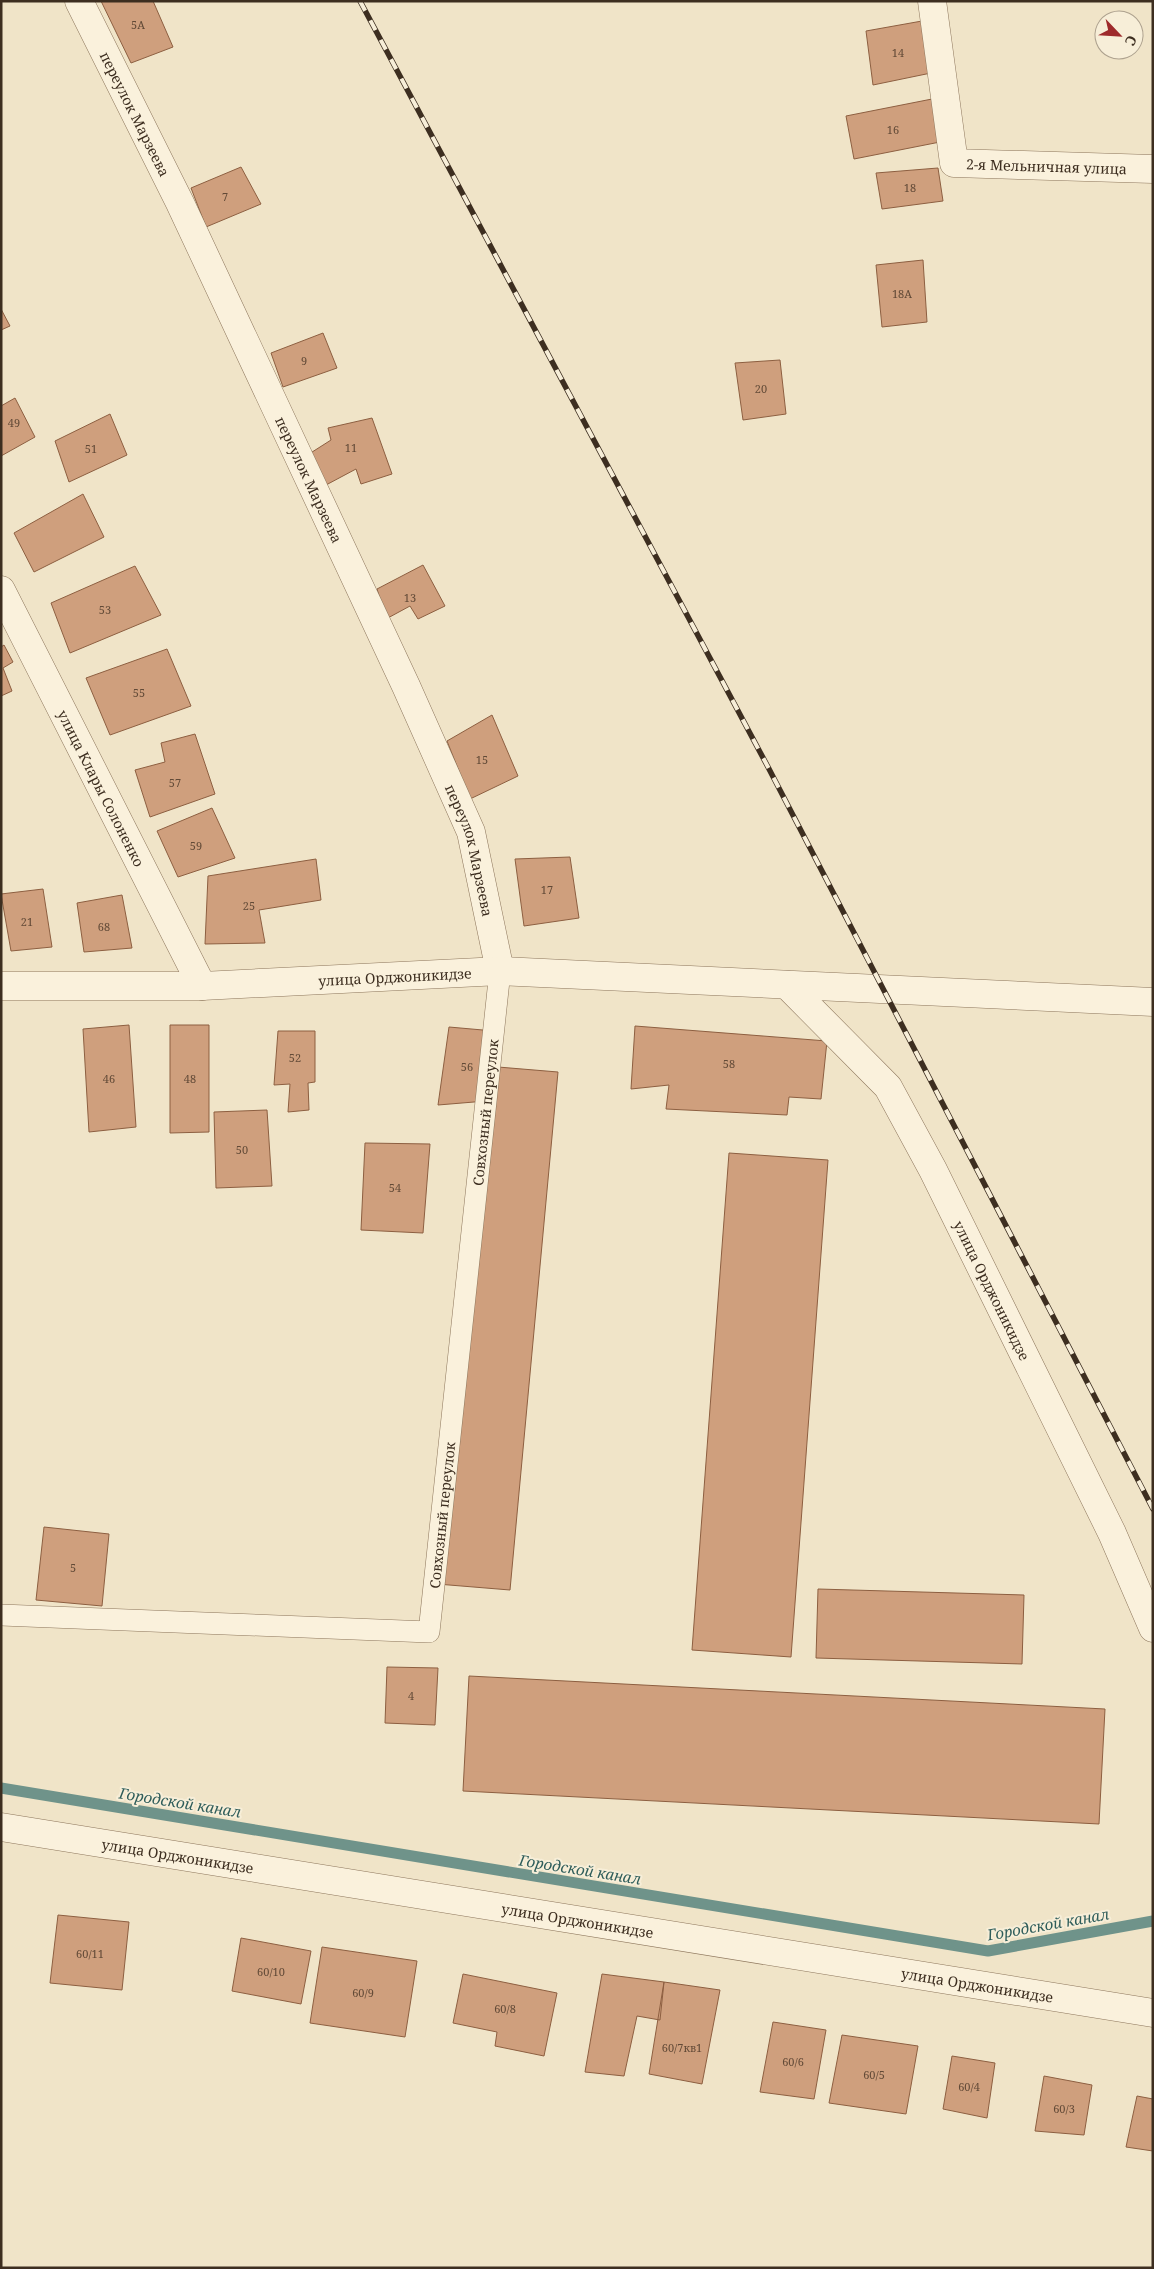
<svg xmlns="http://www.w3.org/2000/svg" width="1154" height="2269" font-family="'Noto Serif',serif">
	<style>
		.lines { fill: none; stroke-linecap: round; stroke-linejoin: round }
		.stream { stroke: #6f938a; stroke-width: 11 }
		.building { fill: #cf9f7d; stroke: #8d5f41 }
		.lane-casing { stroke: #8d765c; stroke-width: 22 }
		.street-casing { stroke: #8d765c; stroke-width: 29 }
		.lane { stroke: #faf1dc; stroke-width: 21 }
		.street { stroke: #faf1dc; stroke-width: 28 }
		.rail-casing { stroke: #3d2e20; stroke-width: 5.5 }
		.rail { stroke: #f7eed8; stroke-width: 4; stroke-dasharray: 11; stroke-linecap: butt }
		.labels { text-anchor: middle; dominant-baseline: central; stroke-width: 4; stroke-linejoin: round; paint-order: stroke }
		.number-label { font-size: 11px; fill: #624a37 }
		.street-label { font-size: 14px; fill: #3d2e20; stroke: #f7eed8 }
		.water-label { font-size: 15px; font-style: italic; fill: #2f5d5a; stroke: #f7eed8 }
	</style>
	<rect width="100%" height="100%" fill="#f0e4c8"/>
	<g class="lines">
		<path class="stream" d="M1,1788L988,1951L1153,1921"/>
	</g>
	<path class="building" d="M101,1H153L173,47L131,63Z
		M922,21L931,73L873,85L866,31Z
		M932,99L940,142L854,159L846,116Z
		M241,167L261,204L206,227L191,188Z
		M938,168L943,201L882,209L876,173Z
		M923,260L927,322L882,327L876,265Z
		M1,309L10,326L1,330Z
		M323,333L337,368L283,387L271,353Z
		M780,360L786,414L743,420L735,363Z
		M15,398L35,437L1,456V406Z
		M110,414L127,455L69,482L55,441Z
		M372,418L392,474L361,484L356,469L326,485L309,454L331,440L328,428Z
		M83,494L104,537L34,572L14,533Z
		M423,565L445,606L418,619L410,606L386,619L377,589Z
		M135,566L161,615L70,653L51,603Z
		M4,645L13,662L3,668L12,691L1,696V647Z
		M167,649L191,706L110,735L86,678Z
		M492,715L518,776L470,799L447,741Z
		M195,734L215,794L150,817L135,770L165,762L161,743Z
		M212,808L235,858L178,877L157,831Z
		M570,857L579,918L524,926L515,859Z
		M316,859L321,900L259,910L265,943L205,944L208,876Z
		M43,889L52,947L11,951L1,894Z
		M122,895L132,948L84,952L77,903Z
		M129,1025L136,1127L89,1132L83,1029Z
		M170,1025H209V1132L170,1133Z
		M635,1026L827,1041L821,1099L789,1097L787,1115L666,1109L669,1085L631,1089Z
		M449,1027L494,1031L486,1101L438,1105Z
		M278,1031H315V1082L308,1083L309,1110L288,1112L290,1084L274,1085Z
		M486,1066L558,1072L510,1590L437,1584Z
		M267,1110L272,1186L216,1188L214,1112Z
		M365,1143L430,1144L423,1233L361,1230Z
		M729,1153L828,1160L791,1657L692,1650Z
		M44,1527L109,1534L102,1606L36,1600Z
		M818,1589L1024,1595L1022,1664L816,1658Z
		M387,1667L438,1668L435,1725L385,1723Z
		M469,1676L1105,1709L1099,1824L463,1791Z
		M58,1915L129,1922L122,1990L50,1983Z
		M241,1938L311,1951L301,2004L232,1991Z
		M322,1947L417,1961L405,2037L310,2023Z
		M463,1974L557,1993L544,2056L495,2046L497,2032L453,2023Z
		M602,1974L664,1982L660,2020L637,2016L624,2076L585,2072Z
		M664,1982L720,1990L702,2084L649,2074Z
		M773,2022L826,2030L814,2099L760,2092Z
		M842,2035L918,2046L906,2114L829,2103Z
		M952,2056L995,2063L987,2118L943,2109Z
		M1044,2076L1092,2085L1084,2135L1035,2131Z
		M1137,2096L1153,2099V2151L1126,2147Z"/>
	<g class="lines">
		<defs>
			<g id="lane">
				<path id="s1" d="M1,1615L429,1632L500,971"/>
			</g>
			<g id="street">
				<path id="s2" d="M79,1L180,203L406,686L471,832L500,971"/>
				<path id="s3" d="M932,1L954,163L1153,169"/>
				<path id="s4" d="M1,590L202,986"/>
				<path id="s5" d="M787,985L888,1087L933,1170L1112,1533L1153,1628"/>
				<path id="s6" d="M1,986H202L500,971L1153,1002"/>
				<path id="s7" d="M1,1827L1153,2013"/>
			</g>
		</defs>
		<use href="#lane" class="lane-casing"/>
		<use href="#street" class="street-casing"/>
		<use href="#lane" class="lane"/>
		<use href="#street" class="street"/>
		<defs>
			<path id="rail" d="M360,1L768,767L1153,1509"/>
		</defs>
		<use href="#rail" class="rail-casing"/>
		<use href="#rail" class="rail"/>
	</g>
	<g class="labels">
		<g class="number-label">
			<text x="138" y="24">5А</text>
			<text x="898" y="52">14</text>
			<text x="893" y="129">16</text>
			<text x="910" y="187">18</text>
			<text x="225" y="196">7</text>
			<text x="902" y="293">18А</text>
			<text x="304" y="360">9</text>
			<text x="761" y="388">20</text>
			<text x="14" y="422">49</text>
			<text x="351" y="447">11</text>
			<text x="91" y="448">51</text>
			<text x="410" y="597">13</text>
			<text x="105" y="609">53</text>
			<text x="139" y="692">55</text>
			<text x="482" y="759">15</text>
			<text x="175" y="782">57</text>
			<text x="196" y="845">59</text>
			<text x="547" y="889">17</text>
			<text x="249" y="905">25</text>
			<text x="27" y="921">21</text>
			<text x="104" y="926">68</text>
			<text x="295" y="1057">52</text>
			<text x="729" y="1063">58</text>
			<text x="467" y="1066">56</text>
			<text x="109" y="1078">46</text>
			<text x="190" y="1078">48</text>
			<text x="242" y="1149">50</text>
			<text x="395" y="1187">54</text>
			<text x="73" y="1567">5</text>
			<text x="411" y="1695">4</text>
			<text x="90" y="1953">60/11</text>
			<text x="271" y="1971">60/10</text>
			<text x="363" y="1992">60/9</text>
			<text x="505" y="2008">60/8</text>
			<text x="682" y="2047">60/7кв1</text>
			<text x="793" y="2061">60/6</text>
			<text x="874" y="2074">60/5</text>
			<text x="969" y="2086">60/4</text>
			<text x="1064" y="2108">60/3</text>
		</g>
		<g class="street-label">
			<text stroke="none"><textPath href="#s2" startOffset="126">переулок Марзеева</textPath></text>
			<text stroke="none"><textPath href="#s3" startOffset="256">2-я Мельничная улица</textPath></text>
			<text stroke="none"><textPath href="#s2" startOffset="531">переулок Марзеева</textPath></text>
			<text stroke="none"><textPath href="#s4" startOffset="222">улица Клары Солоненко</textPath></text>
			<text stroke="none"><textPath href="#s2" startOffset="936">переулок Марзеева</textPath></text>
			<text stroke="none"><textPath href="#s6" startOffset="394">улица Орджоникидзе</textPath></text>
			<text stroke="none"><textPath href="#s1" startOffset="951">Совхозный переулок</textPath></text>
			<text stroke="none"><textPath href="#s5" startOffset="372">улица Орджоникидзе</textPath></text>
			<text stroke="none"><textPath href="#s1" startOffset="546">Совхозный переулок</textPath></text>
			<text stroke="none"><textPath href="#s7" startOffset="179">улица Орджоникидзе</textPath></text>
			<text stroke="none"><textPath href="#s7" startOffset="584">улица Орджоникидзе</textPath></text>
			<text stroke="none"><textPath href="#s7" startOffset="989">улица Орджоникидзе</textPath></text>
		</g>
		<g class="water-label">
			<text transform="translate(180 1802) rotate(9)">Городской канал</text>
			<text transform="translate(580 1869) rotate(9)">Городской канал</text>
			<text transform="translate(1048 1924) rotate(-10)">Городской канал</text>
		</g>
	</g>
	<rect width="1154" height="2269" fill="none" stroke="#3d2e20" stroke-width="5"/>
	<g transform="translate(1119 35) rotate(115)"><circle r="24" fill="#f7eed8" stroke="#ada18e"/>
	<path d="M0-4L9 19L0 12L-9 19Z" fill="#9e2a2b"/>
	<text y="-8" font-size="14" font-weight="bold" text-anchor="middle" fill="#3d2e20">С</text>
	</g>
</svg>
